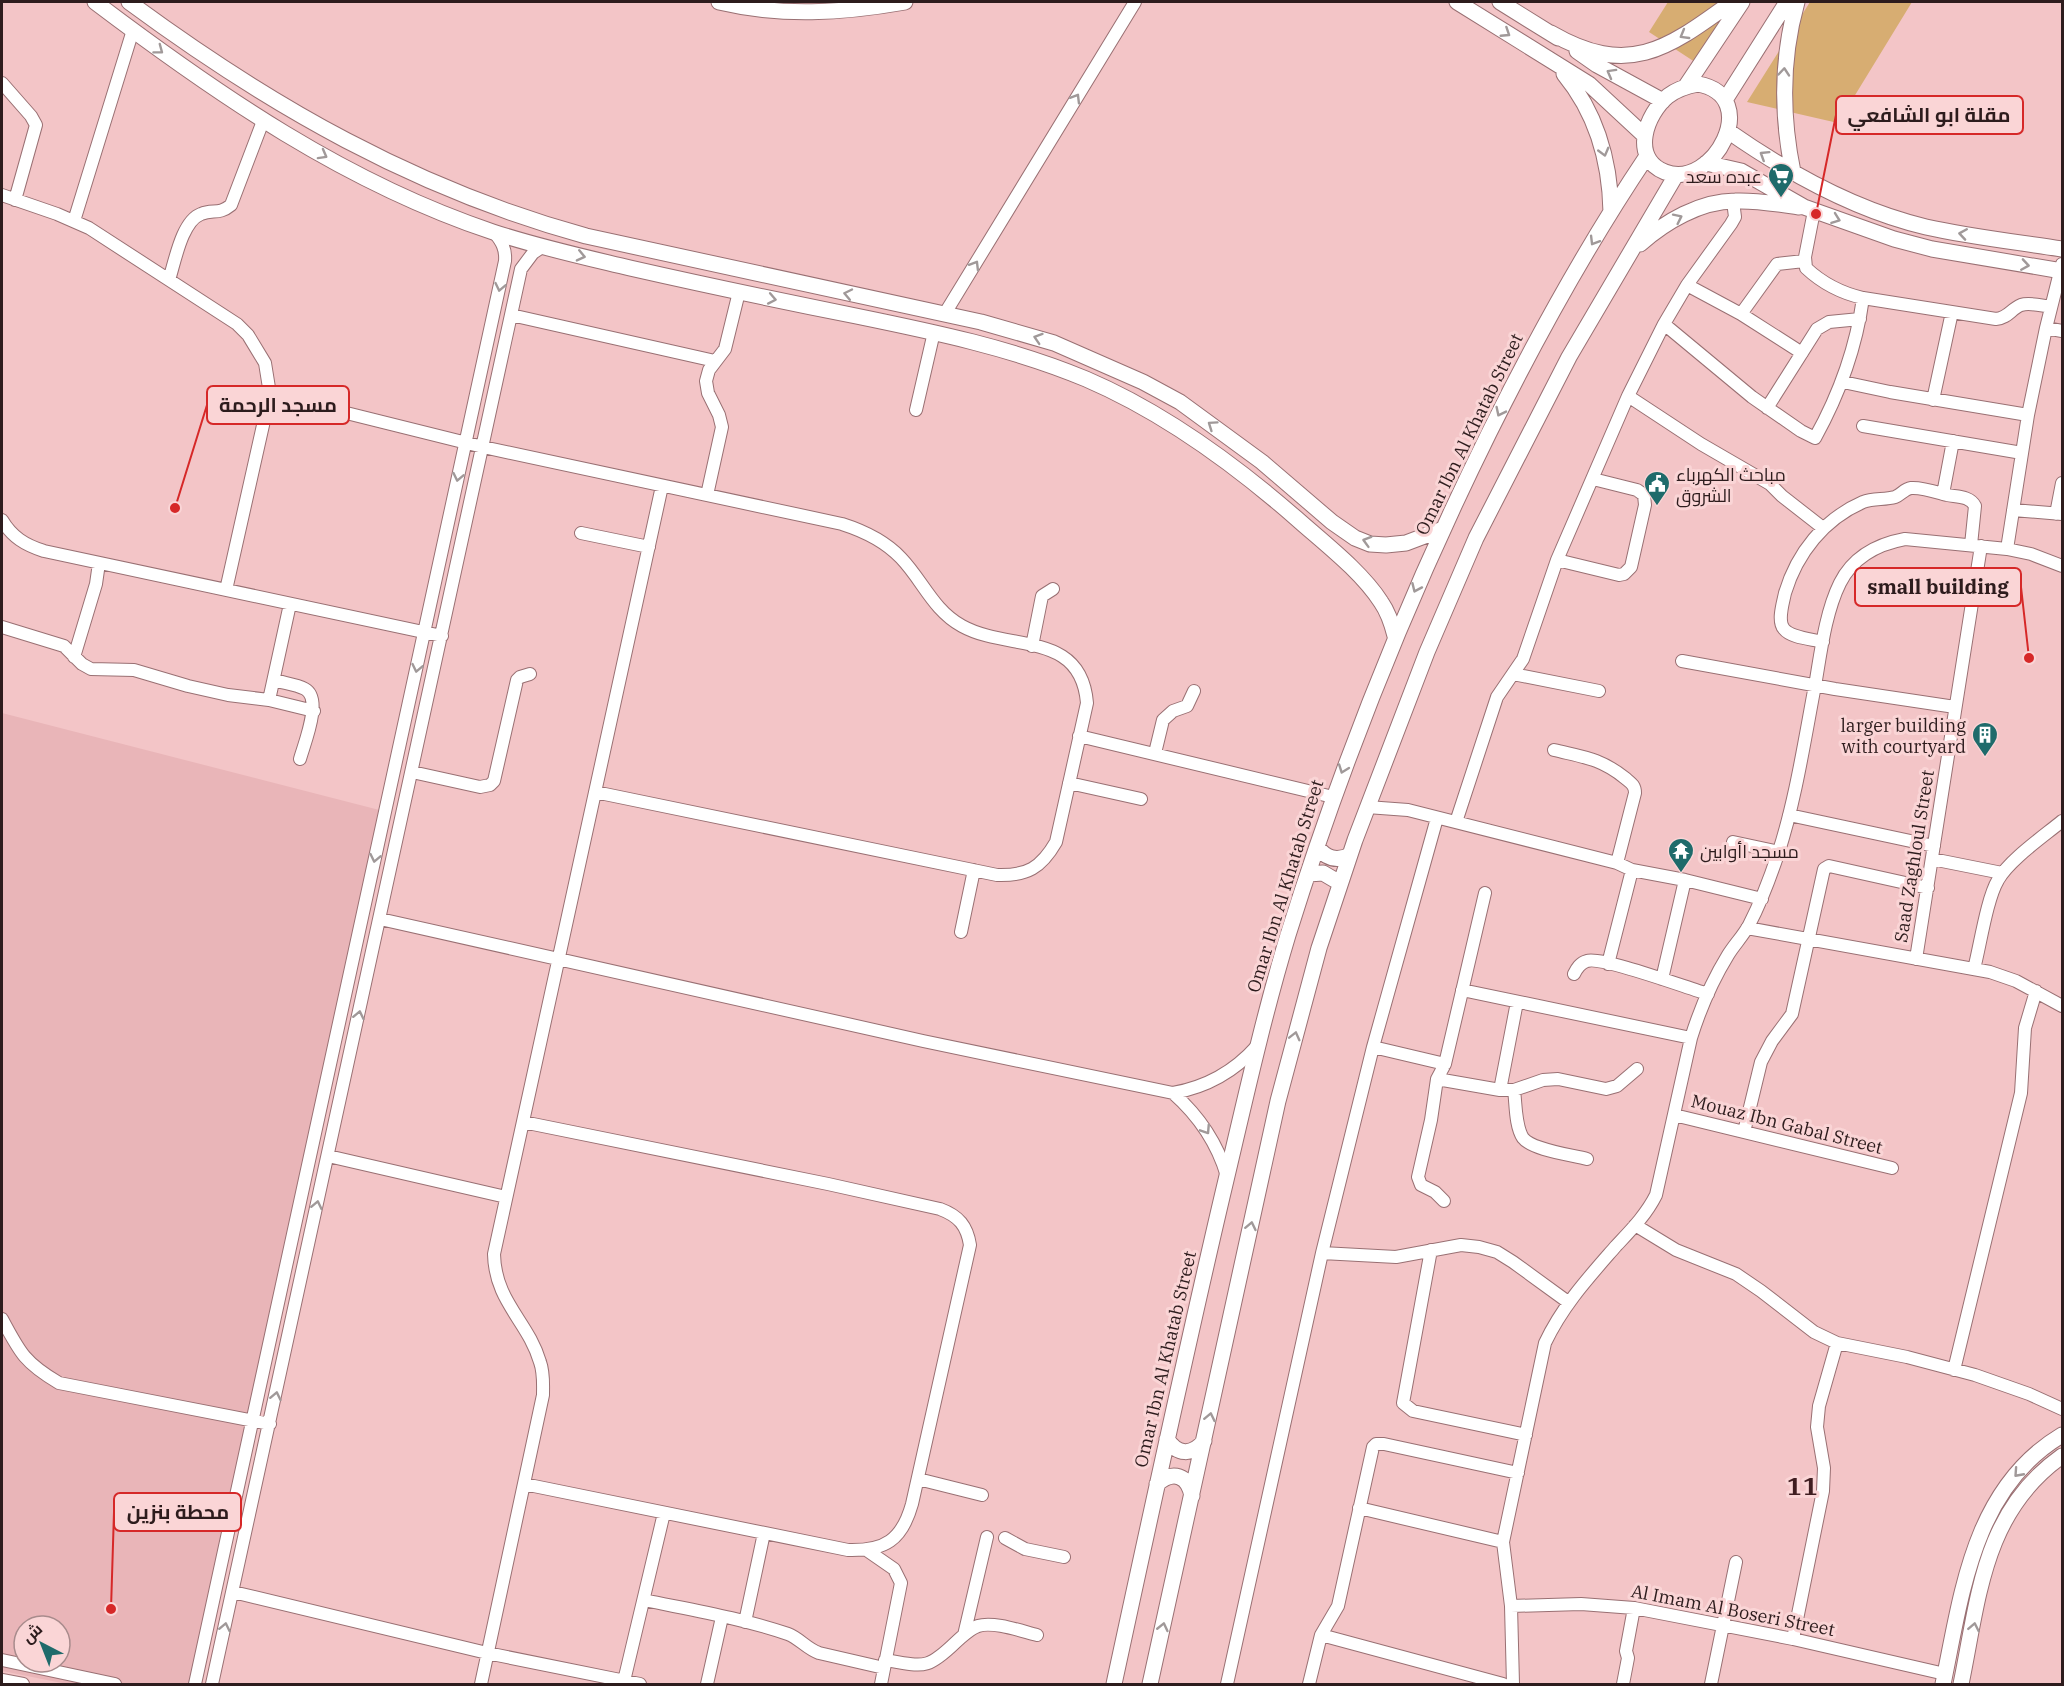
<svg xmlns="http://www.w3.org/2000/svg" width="2064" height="1686" font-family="'IBM Plex Serif',Cairo,serif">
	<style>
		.built { fill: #e9b5b8; fill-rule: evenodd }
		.green { fill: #d7ad72 }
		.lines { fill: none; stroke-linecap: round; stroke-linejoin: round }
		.minor-casing { stroke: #997073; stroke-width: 14 }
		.tertiary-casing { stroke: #997073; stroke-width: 17 }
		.minor { stroke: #fff; stroke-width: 12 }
		.tertiary { stroke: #fff; stroke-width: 15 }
		.oneway { stroke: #a09999 }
		.labels { text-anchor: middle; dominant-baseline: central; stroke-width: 6; stroke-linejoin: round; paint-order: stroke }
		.poi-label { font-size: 18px; fill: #2d1c1d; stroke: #fad5d6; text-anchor: end }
		.street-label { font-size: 18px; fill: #2d1c1d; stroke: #fad5d6 }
		.district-label { font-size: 24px; font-weight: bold; letter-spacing: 1.5px; fill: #401e21; stroke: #fad5d6 }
		.leader { fill: none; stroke: #d62828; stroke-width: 2 }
		.callout-dot { fill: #d62828; stroke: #fad5d6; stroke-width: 2 }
		.callout { fill: #fad5d6; stroke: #d62828; stroke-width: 2 }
		.callout-label { font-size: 20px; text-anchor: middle; font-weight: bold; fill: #2d1c1d }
	</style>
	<rect width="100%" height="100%" fill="#f3c5c7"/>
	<path class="built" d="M2,713L391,813L200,1684H67L2,1671ZM24,1626H60V1662H24Z"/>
	<path class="green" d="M1668,2H1740L1701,66L1649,32Z
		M1810,2H1912L1838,123L1747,102Z"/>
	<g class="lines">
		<defs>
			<path id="minor" d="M2,83L31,116L36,125L15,200
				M2,195L57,214L89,228L237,324L248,335L265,363L270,394L226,590
				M1814,211L1805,257L1806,268C1822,283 1841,293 1863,298L1996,319C2008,318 2011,309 2021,305C2030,302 2042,306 2051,307
				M74,221L133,30
				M169,280C175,261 182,221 201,214C213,209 219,215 231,205L263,121
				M1687,285L1741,314L1802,353
				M1741,314L1777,264L1804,261
				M511,315L715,361
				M944,315L1135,2
				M1664,324L1752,397L1801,431L1815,438C1840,393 1856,349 1863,298
				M2046,328L2062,331
				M1843,382L1890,392L2028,415
				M270,394L483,447L842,524C864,531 885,541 901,558C923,581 933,610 962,626C1009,652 1081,630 1087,703L1056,842C1041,868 1027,876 997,875L595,792
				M1628,396L1701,444L1770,484L1782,496L1823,528
				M1933,400L1952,312
				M1767,408L1817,329L1829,322L1860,319
				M916,410L934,332
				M1863,426L2022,453
				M1943,494L1953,441
				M707,495L722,427L719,415L708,393L706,381L709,370L725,349L739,292
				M2013,510L2062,514
				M2056,514L2062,483
				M2,520C12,537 25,545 44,551L442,636
				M581,533L649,547
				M2007,549L2028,415L2046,328L2062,264
				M1557,560L1619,575L1624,574L1631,567L1645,505L1644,495L1637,490L1593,479
				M2,627L64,646L82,664L91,669L134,670L188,686L228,695L269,700L314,711
				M1823,642C1812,639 1791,638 1784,629C1777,621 1783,603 1785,593C1797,553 1824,519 1863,502C1873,498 1885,500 1895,497C1901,495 1904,489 1911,488C1921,487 1936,492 1947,495C1957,497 1970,496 1975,506L1971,545
				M1032,646L1042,596L1053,589
				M74,657L96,584L99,563
				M1682,661L1835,689L1955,707
				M1513,674L1599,691
				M274,680C283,683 296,684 305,689C323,699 304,744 300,759
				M269,700L290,604
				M1079,736L1333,797
				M1554,750C1583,757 1600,758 1625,778C1631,783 1635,785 1635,793L1617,863
				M1155,753L1163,720L1173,711L1187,706L1194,691
				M412,772L480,787L490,785L494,781L517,680L520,677L530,674
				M1069,783L1141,799
				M1367,807L1408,810L1617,863L1632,870L1685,880L1762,899
				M1789,815L1934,846
				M1456,822L1497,697L1523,659L1557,560L1628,396L1664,324L1687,285L1731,224L1735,217L1733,201
				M1733,842L1779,852
				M1932,859L2002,873
				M380,919L923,1041L1173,1093C1207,1087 1234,1072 1257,1046
				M1747,928L1990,972L2016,981L2062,1006
				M961,932L974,870
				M1916,959L1981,546
				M1608,964L1632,870
				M1974,969C1980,946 1987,898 1998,880C2009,860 2044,836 2062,821
				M1574,974C1577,968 1580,963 1587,961C1602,956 1687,988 1708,994
				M1662,979L1685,880
				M1462,990L1691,1038
				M1373,1047L1445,1064
				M1437,1079L1500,1090H1514L1543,1080L1558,1079L1606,1089L1617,1086L1637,1069
				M1500,1090L1517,1002
				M1514,1090C1516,1104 1515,1126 1523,1138C1532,1150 1572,1155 1587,1159
				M1173,1093C1199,1116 1217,1142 1227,1176
				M1674,1115L1892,1168
				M523,1122L828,1184L940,1209C959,1216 967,1226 970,1245L912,1504C902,1540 885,1551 848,1550L524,1484
				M1744,1132L1761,1062L1772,1041L1792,1014L1824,869L1829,866L1928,888
				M328,1156L506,1197
				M1444,1201L1435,1192L1421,1185L1418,1177L1431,1120L1437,1079L1445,1064L1485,893
				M1635,1225L1676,1250L1736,1274L1761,1291L1814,1332L1837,1343L1907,1357L1975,1375L2029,1394L2062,1409
				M1431,1250L1403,1403L1413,1411L1526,1435
				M1322,1253L1396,1257L1461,1245L1479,1247L1497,1252L1513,1262L1568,1302
				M2,1319C20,1353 25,1363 59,1383L270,1424
				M1954,1370L2021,1093L2025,1028L2036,991
				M918,1479L982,1495
				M1359,1508L1503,1542
				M1005,1538L1025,1549L1064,1557
				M868,1551L894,1569L901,1583L881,1684
				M233,1592L487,1653L640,1684
				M644,1600C692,1610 741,1618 788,1634C799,1638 807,1649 819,1653L884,1668
				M1511,1606L1581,1604L1634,1608L1793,1639L1945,1674
				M745,1622L764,1533
				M964,1635L987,1537
				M1321,1635L1503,1684
				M1793,1639L1823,1491L1824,1468L1817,1427L1819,1406L1837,1343
				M2,1660L115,1684
				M885,1660C924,1666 926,1671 956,1642C963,1636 969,1629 978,1626C993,1621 1021,1631 1037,1635
				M2,1680L23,1684
				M624,1681L664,1513
				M195,1684L505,261C506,249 502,242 494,232
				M212,1684L521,269L533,253L542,247
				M481,1684L543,1395C543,1384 544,1373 540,1362C528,1321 495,1302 494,1254L662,486
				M707,1684L722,1617
				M1227,1684L1322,1253L1373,1047L1437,818
				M1309,1684L1321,1635L1338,1606L1373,1447L1376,1444H1384L1518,1473
				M1513,1684L1511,1606L1503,1542L1545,1343C1563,1305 1589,1277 1616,1246C1631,1230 1646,1215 1656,1195L1691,1038C1700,1009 1712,981 1728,955C1734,945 1743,936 1749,925C1761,902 1770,878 1778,854C1796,799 1805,737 1816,680C1821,650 1826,611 1840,583C1853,557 1878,544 1905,539L2007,549L2031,554L2062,566
				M1623,1684L1628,1658L1626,1651L1634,1608
				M1711,1684L1736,1562"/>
			<path id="tertiary" d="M95,2C218,95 346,183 493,232C538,247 584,257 630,268C705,285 781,301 856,316C934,332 1012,348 1086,379C1163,412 1233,463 1296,518C1324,543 1361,571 1381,602C1388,612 1392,624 1395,636
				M129,2C270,106 415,189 586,236L981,322L1054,343L1143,382L1180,402L1262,462L1332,522L1355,538L1370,544L1386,545L1406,543L1443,529
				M719,2C782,17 842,13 905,2
				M1457,2L1589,84L1645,136
				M1500,2L1558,38
				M1551,33C1629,78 1667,49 1732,2
				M1577,51L1597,65L1663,101
				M1564,74C1597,114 1610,160 1611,212
				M1698,84C1764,96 1713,191 1665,172C1630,158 1646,114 1668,96C1677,89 1687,86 1698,84Z
				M1686,86L1742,2
				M1725,100L1787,2
				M1728,131C1788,173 1854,210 1926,227C1971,237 2017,242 2062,249
				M1706,163L1741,171L1804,207L1894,239L1932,249L2062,271
				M1793,172C1781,114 1781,59 1797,2
				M1640,244C1665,222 1700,201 1735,201C1756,200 1778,204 1799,207
				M1317,847C1326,858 1336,862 1350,855
				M1308,874L1323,873L1340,883
				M1167,1439C1177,1455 1192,1456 1204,1441
				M1157,1484C1173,1470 1188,1475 1192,1496
				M1114,1684C1149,1522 1184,1359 1222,1197C1243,1109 1262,1021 1288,935C1342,762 1409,595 1489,433C1536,338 1588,244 1647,156
				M1150,1684L1278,1101L1319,948L1355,840L1427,652L1476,538L1569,357L1676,175
				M1943,1684C1962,1593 1973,1488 2062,1435
				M1961,1684C1979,1597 1983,1512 2062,1456"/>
		</defs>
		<use href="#minor" class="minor-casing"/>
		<use href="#tertiary" class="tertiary-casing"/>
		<use href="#minor" class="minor"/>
		<use href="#tertiary" class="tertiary"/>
	</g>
	<defs><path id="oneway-chevron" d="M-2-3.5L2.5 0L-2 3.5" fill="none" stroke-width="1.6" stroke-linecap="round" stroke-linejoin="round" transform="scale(1.5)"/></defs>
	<g class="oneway">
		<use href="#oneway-chevron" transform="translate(1506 33) rotate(33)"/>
		<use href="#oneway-chevron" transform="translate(1684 35) rotate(150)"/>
		<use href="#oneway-chevron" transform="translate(159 50) rotate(37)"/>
		<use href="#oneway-chevron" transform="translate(1784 72) rotate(-85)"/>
		<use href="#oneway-chevron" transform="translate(1611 73) rotate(-151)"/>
		<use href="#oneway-chevron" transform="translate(1076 98) rotate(-59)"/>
		<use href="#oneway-chevron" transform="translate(1604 152) rotate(75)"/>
		<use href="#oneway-chevron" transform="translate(323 155) rotate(29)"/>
		<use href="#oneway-chevron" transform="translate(1764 155) rotate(-148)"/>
		<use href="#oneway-chevron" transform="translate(1678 218) rotate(-26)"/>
		<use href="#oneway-chevron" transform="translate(1836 219) rotate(20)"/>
		<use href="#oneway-chevron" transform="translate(1963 234) rotate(-171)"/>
		<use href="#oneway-chevron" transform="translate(1594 241) rotate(121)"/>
		<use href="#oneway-chevron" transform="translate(581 256) rotate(13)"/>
		<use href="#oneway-chevron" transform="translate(975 265) rotate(-59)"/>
		<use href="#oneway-chevron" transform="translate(2025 265) rotate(9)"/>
		<use href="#oneway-chevron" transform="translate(500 287) rotate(102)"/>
		<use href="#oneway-chevron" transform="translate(848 294) rotate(-168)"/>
		<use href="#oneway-chevron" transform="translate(772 299) rotate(11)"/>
		<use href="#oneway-chevron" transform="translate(1038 338) rotate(-162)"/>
		<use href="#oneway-chevron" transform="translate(1500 412) rotate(116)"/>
		<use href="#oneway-chevron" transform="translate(1212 425) rotate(-145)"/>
		<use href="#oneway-chevron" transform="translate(458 477) rotate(102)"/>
		<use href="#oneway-chevron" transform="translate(1367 541) rotate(-164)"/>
		<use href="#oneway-chevron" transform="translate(1416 588) rotate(114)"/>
		<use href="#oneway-chevron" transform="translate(417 668) rotate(102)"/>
		<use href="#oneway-chevron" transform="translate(1343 769) rotate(110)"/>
		<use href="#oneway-chevron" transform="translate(375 858) rotate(102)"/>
		<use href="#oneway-chevron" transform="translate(359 1015) rotate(-78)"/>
		<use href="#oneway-chevron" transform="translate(1295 1036) rotate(-76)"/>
		<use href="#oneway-chevron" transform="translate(1206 1130) rotate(57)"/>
		<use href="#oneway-chevron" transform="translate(317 1205) rotate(-78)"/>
		<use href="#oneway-chevron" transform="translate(1251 1226) rotate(-78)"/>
		<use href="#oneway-chevron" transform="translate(276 1396) rotate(-78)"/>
		<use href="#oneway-chevron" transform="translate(1210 1417) rotate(-78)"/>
		<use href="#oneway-chevron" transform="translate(2018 1473) rotate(132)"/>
		<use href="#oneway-chevron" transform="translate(225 1627) rotate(-78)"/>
		<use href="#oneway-chevron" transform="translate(1163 1627) rotate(-77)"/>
		<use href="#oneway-chevron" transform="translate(1974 1627) rotate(-79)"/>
	</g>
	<defs>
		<symbol id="supermarket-pin" viewBox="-11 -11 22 30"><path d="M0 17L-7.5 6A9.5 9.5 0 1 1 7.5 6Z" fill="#1f6b6b" stroke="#fad5d6"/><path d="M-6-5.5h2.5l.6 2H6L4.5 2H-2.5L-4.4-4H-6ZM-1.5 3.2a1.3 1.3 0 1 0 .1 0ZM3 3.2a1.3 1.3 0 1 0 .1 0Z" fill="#fff"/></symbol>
		<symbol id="civic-pin" viewBox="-11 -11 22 30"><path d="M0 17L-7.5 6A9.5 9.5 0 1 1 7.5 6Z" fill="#1f6b6b" stroke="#fad5d6"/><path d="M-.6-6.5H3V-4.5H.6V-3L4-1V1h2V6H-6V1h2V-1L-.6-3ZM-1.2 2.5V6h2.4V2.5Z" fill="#fff"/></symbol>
		<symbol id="building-pin" viewBox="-11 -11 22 30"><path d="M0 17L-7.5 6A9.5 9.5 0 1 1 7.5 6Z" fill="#1f6b6b" stroke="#fad5d6"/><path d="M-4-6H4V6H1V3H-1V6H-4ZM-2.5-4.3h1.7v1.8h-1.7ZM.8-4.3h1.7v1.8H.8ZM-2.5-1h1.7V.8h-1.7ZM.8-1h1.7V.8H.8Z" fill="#fff"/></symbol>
		<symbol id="temple-pin" viewBox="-11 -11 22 30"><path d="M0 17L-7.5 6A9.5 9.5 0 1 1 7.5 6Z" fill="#1f6b6b" stroke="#fad5d6"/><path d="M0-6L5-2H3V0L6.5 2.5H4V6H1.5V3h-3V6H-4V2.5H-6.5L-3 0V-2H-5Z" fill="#fff"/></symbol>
	</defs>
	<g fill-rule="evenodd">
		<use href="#supermarket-pin" x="1766" y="161" width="30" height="40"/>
		<use href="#civic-pin" x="1642" y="469" width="30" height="40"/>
		<use href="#building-pin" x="1970" y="720" width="30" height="40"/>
		<use href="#temple-pin" x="1666" y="836" width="30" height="40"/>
	</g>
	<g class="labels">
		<g class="poi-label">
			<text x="1762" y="176">عبده سعد</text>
			<text x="1676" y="474" text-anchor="start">مباحث الكهرباء<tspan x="1676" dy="21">الشروق</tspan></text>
			<text x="1966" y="725">larger building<tspan x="1966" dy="21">with courtyard</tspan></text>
			<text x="1700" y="851" text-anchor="start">مسجد اأوابين</text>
		</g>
		<g class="street-label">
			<text transform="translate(1469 434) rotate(-64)">Omar Ibn Al Khatab Street</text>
			<text transform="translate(1914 856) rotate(-81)">Saad Zaghloul Street</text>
			<text transform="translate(1285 886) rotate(-73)">Omar Ibn Al Khatab Street</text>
			<text transform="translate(1787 1124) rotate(14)">Mouaz Ibn Gabal Street</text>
			<text transform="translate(1165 1359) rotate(-77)">Omar Ibn Al Khatab Street</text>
			<text transform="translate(1733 1610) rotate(11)">Al Imam Al Boseri Street</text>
		</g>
		<g class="district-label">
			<text x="1803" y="1486">11</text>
		</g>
	</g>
	<path class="leader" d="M1816 214L1836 115M175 508L207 405M2029 658L2021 587M111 1609L114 1512"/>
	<g class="callout-dot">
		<circle cx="1816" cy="214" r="6"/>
		<circle cx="175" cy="508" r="6"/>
		<circle cx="2029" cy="658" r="6"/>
		<circle cx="111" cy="1609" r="6"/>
	</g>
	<g class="callout">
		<rect x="1836" y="96" width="187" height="38" rx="6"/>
		<rect x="207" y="386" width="142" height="38" rx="6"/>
		<rect x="1855" y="568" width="166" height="38" rx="6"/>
		<rect x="114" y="1493" width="127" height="38" rx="6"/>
	</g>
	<g class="callout-label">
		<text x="1929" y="122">مقلة ابو الشافعي</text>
		<text x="278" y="412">مسجد الرحمة</text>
		<text x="1938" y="594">small building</text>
		<text x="178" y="1519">محطة بنزين</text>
	</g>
	<rect width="2064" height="1686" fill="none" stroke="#2d1c1d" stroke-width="6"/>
	<g transform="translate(42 1644) rotate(318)"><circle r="28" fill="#fad5d6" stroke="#a88b8c" stroke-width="1.5"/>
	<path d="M0-4.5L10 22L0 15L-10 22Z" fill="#1f6b6b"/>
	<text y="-9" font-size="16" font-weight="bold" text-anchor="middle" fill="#2d1c1d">ش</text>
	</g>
</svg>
